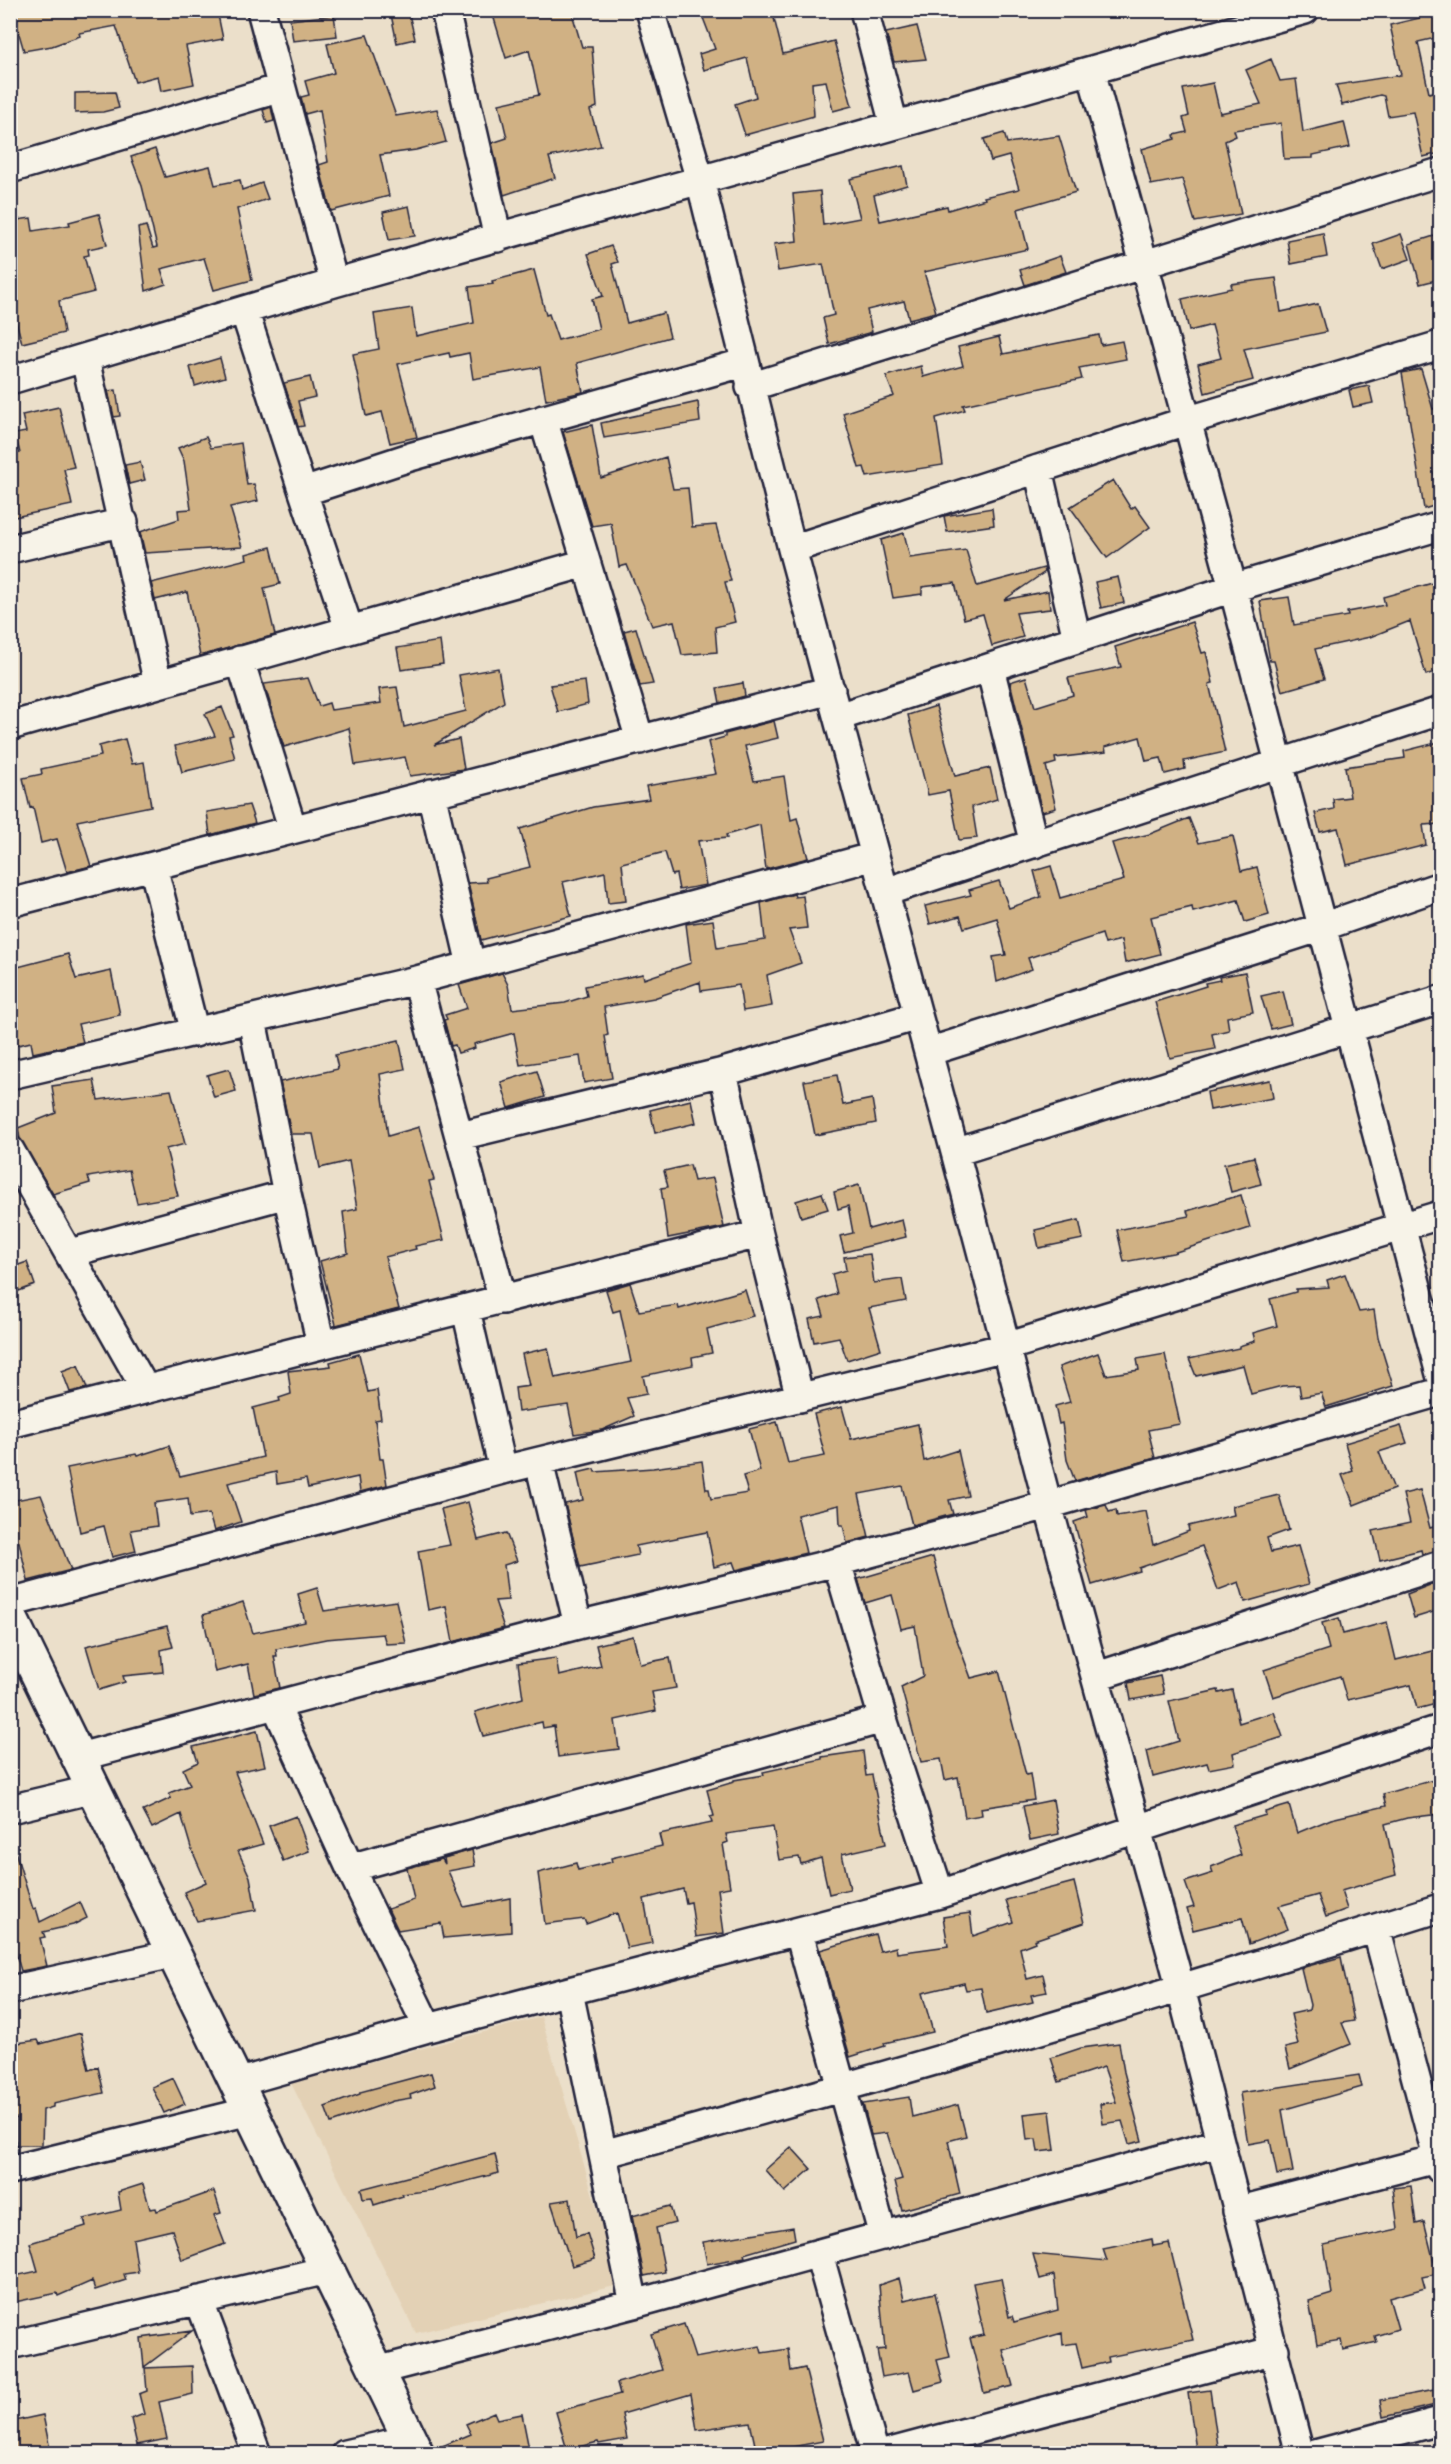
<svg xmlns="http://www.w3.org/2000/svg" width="1451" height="2464" font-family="'Gochi Hand',sans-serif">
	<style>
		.built { fill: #e3d1b5 }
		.building { fill: #d0b184; stroke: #22223b; stroke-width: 1.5 }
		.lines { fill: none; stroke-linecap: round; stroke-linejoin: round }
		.minor-casing { stroke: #22223b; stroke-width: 32 }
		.tertiary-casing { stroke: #22223b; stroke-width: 38 }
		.minor { stroke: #f7f3e8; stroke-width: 27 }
		.tertiary { stroke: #f7f3e8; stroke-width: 33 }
	</style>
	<rect width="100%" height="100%" fill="#ebdfca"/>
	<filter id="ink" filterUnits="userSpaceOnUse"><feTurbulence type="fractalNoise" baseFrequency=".0167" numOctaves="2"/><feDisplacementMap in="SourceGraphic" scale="12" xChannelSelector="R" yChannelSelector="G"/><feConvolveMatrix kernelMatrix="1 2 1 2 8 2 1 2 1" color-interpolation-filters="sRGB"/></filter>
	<g filter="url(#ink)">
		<path class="built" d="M541,2017L619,2285L416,2333L291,2083Z"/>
		<path class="building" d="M12,10H217L223,39L186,46L194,84L161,91L158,76L135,82L116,26L79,33L80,36L52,46L24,51Z
			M390,10H408L415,39L397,43Z
			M520,10H571L582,47H592L597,107L590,110L601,146L549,157L555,178L504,195L492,143L507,138L499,104L539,95L529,50L506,58L493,15Z
			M700,10H732L734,16L772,10L783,54L834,41L852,106L833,111L826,81L812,83L814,116L745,135L735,104L756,97L747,58L704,70L699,54L715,49Z
			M1440,13V37L1418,42L1429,93L1440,90V153L1423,157L1413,112L1388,116L1384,96L1380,95L1342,105L1336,85L1401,75L1390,25Z
			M334,15L337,36L293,41L290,20Z
			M917,26L926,59L894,62L886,33Z
			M367,35L396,116L437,109L446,142L416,150L380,155L389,196L331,211L319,165L328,162L320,110L305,114L301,97L309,95L305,81L334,73L327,44Z
			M1271,59L1280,81L1296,79L1303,132L1344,122L1350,147L1313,155V158L1284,159L1281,123L1234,130L1236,136L1225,141L1241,214L1195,222L1182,179L1151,185L1142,149L1175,139L1174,135L1187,132L1183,118L1189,116L1183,89L1213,83L1220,113L1261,104L1246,70Z
			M115,92L119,108L103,112L75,113V93Z
			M271,107L274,121L267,123L263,110Z
			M1004,133L1007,143L1059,136L1076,192L1018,209L1028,249L924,272L936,312L909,319L904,301L867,310L872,332L829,344L823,318L834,315L823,264L778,271L774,244L797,241L793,194L820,191L823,225L860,218L850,179L903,166L907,185L874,195L880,221L947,206L948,210L985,199L984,197L1019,189L1009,156L991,161L984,139Z
			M155,149L165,177L210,166L215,185L240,180L242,190L262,183L268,199L237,209L252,280L214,290L204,258L161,269L166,284L146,291L138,228L146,226L153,248L157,247L142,186L131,157Z
			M409,206L415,236L389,240L383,212Z
			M99,214L107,245L88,249L89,255L84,256L94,292L59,301L64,333L22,343L10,299V221L31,218L33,231L70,225L69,222Z
			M1323,233L1327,257L1291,264L1287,240Z
			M1401,234L1410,259L1382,269L1373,244Z
			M1437,235L1440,246V279L1420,284L1409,244Z
			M611,246L618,262L612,264L627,323L664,313L670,337L577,363L583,392L546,400L540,367L473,379L469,353L450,357L449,353L398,364L417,437L390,443L382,412L366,416L353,354L379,349L374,314L412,308L416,336L474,323L469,287L493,284L492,281L534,270L546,315L549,314L558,340L599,329L592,299L603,296L588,254Z
			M1060,256L1066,272L1025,285L1020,270Z
			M1276,278L1281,312L1318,304L1326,332L1244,349L1253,380L1205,393L1198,364L1221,358L1212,325L1189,331L1182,299L1232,288L1231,284Z
			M1099,335L1101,345L1122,341L1126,359L1079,368L1082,379L963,405L965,410L936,418L943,465L867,477L864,467L859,468L843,413L894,396L886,376L921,366L923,377L963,366L958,347L999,337L1003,354Z
			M220,358L225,377L195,386L190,367Z
			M1421,369L1433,409L1440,407V471L1434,473L1440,504L1424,509L1402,373Z
			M310,377L315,397L298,401L304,426L298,427L284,383Z
			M1369,386L1373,403L1353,407L1349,390Z
			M116,390L120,416L114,417L108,391Z
			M698,402L700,422L604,438L601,423Z
			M59,407L74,467L64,469L72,505L10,518V454L20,453L15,434L26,432L22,415Z
			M592,425L601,478L666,457L673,489L688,488L692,527L716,525L731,581L725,582L735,622L715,627L717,652L682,655L674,621L652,626L627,565L619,567L611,523L592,526L563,432Z
			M206,437L211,448L241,443L247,485L254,484L258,501L230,507L242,547L145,553L140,532L179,519L178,510L191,509L184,461L178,448Z
			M140,462L145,480L129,484L125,465Z
			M1113,480L1131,509L1135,506L1150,527L1107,558L1070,507Z
			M992,508L994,525L947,532L944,516Z
			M904,533L910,558L966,550L977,586L1044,568L1045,572L1004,600L1048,591L1050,609L1016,613L1023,637L992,646L983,614L964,619L955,583L922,587V594L893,598L881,540Z
			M271,547L280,584L264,588L275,635L200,656L187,592L155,600L151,583L247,559L246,554Z
			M1118,577L1124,603L1101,608L1095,582Z
			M1436,582L1440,598V670L1426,675L1410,621L1370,637L1315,649L1324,679L1282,691L1274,661H1270L1260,601L1289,597L1294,625L1348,616L1347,612L1385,605L1383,597Z
			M1192,622L1202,653L1206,652L1213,683L1209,684L1225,752L1184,761L1185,769L1165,774L1161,758L1146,761L1140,737L1105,747L1106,752L1055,758L1056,763L1046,766L1056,808L1042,812L1010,682L1026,677L1035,707L1073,695L1068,678L1121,667L1115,647Z
			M636,628L653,684L640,686L624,631Z
			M440,641L443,664L401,670L397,648Z
			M498,668L504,702L434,745L459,739L464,769L410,776L405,757L355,765L349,728L284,747L264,684L308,678L319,706L329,703L331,710L381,703L379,689L397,687L404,727L466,711L459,675Z
			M585,681L588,704L558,712L550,685Z
			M743,683L745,696L720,703L717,688Z
			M936,706L955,776L990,768L997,799L972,807L977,838L959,840L949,791L928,795L908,715Z
			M222,707L233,735L229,736L235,759L182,772L175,746L215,736L205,714Z
			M774,721L778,738L745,746L754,781L784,776L791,820L797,818L808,858L766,869L760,825L726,835L727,838L698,841L706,885L679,890L676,874L672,875L665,852L622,863L626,901L608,903L605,872L563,882L571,916L481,940L468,883L487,882L486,878L530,867L520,829L593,807L649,799L646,786L716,774L708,742L725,737V734Z
			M125,739L132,764L144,762L151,806L77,821L91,866L67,872L57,839L41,843L33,807L30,808L23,778L42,774L41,769L101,756L99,746Z
			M1440,742V824L1423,825L1426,845L1347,865L1338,828L1320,832L1315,813L1334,809L1333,799L1350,797L1345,767L1405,758L1404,751Z
			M249,805L255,823L210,835L207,812Z
			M1189,818L1199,843L1233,836L1241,871L1257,867L1269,915L1245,922L1238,900L1193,912L1192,907L1151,917L1160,954L1125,963L1121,940L1105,944L1102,934L1028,958L1032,969L997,982L993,957L1006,955L997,918L964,928L960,916L930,924L925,906L971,895L969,890L999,881L1009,908L1041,897L1034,871L1051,866L1060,898L1124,880L1112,843L1150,834Z
			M794,894L795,897L803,896L807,928L789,930L801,963L767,975L772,1006L743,1011L739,985L701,991L700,982L654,998L604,1007L608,1035L605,1036L612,1078L584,1083L580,1056L520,1065L514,1033L474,1044L475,1048L458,1053L455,1045L451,1046L444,1020L447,1019L445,1015L467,1008L459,985L502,973L508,985L512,1009L565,1003L587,996L585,986L643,974L644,979L691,963L686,924L713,920L717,948L765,940L761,903Z
			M68,954L76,979L111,971L120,1015L78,1024L83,1042L33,1053L31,1042L10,1047V969Z
			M1245,972L1253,1012L1227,1017L1229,1030L1212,1034L1215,1049L1170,1058L1155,1002L1206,986L1205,983L1220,980L1219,977Z
			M1283,991L1291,1024L1271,1029L1261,996Z
			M399,1040L405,1069L380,1074L388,1136L419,1127L434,1180L429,1181L444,1240L415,1246L416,1249L385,1257L399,1309L336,1325L320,1261L348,1253L343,1212L357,1209L349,1161L320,1168L313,1134H291L280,1082L338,1069L335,1055Z
			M229,1069L236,1091L214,1097L207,1075Z
			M537,1071L545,1097L509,1108L501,1082Z
			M837,1075L843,1105L872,1099L876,1123L815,1135L804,1081Z
			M94,1080L98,1100L171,1090L185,1144L166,1149L178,1196L137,1203L129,1170L88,1177L90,1183L53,1194L20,1139L18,1128L56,1113L52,1086Z
			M1270,1080L1273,1098L1210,1110L1207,1092Z
			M691,1100L696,1123L655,1133L650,1110Z
			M1254,1157L1261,1184L1231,1192L1224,1164Z
			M690,1165L694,1181L713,1178L724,1227L668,1238L661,1188L668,1187L664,1171Z
			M859,1185L869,1229L902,1220L906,1237L844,1252L840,1236L853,1233L848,1206L838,1209L834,1192Z
			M822,1193L828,1209L801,1217L796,1201Z
			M1241,1195L1250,1228L1173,1253L1124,1262L1117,1230L1189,1216L1187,1211Z
			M1079,1220L1083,1239L1039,1248L1035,1230Z
			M870,1254L874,1283L902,1279L906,1301L869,1308L881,1349L847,1360L839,1337L814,1342L809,1319L824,1316L819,1300L837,1294L832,1274L846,1270L844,1257Z
			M27,1262L35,1285L19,1291L10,1268Z
			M1345,1274L1359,1312L1374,1310L1378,1337L1393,1386L1326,1407L1321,1393L1301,1397L1299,1385L1282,1386L1251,1394L1243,1365L1196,1376L1189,1359L1239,1348V1346L1255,1341L1253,1333L1277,1326L1270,1299L1296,1292V1289L1329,1287L1327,1280Z
			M630,1283L639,1311L678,1305L679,1309L745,1290L753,1316L707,1329L712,1353L692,1357L693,1365L643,1376L647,1394L627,1398L634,1416L602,1430L574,1434L568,1405L518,1412L515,1388L529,1386L522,1354L548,1348L555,1378L631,1362L620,1310L613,1312L606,1290Z
			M1098,1353L1106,1375L1139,1370L1137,1359L1165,1354L1180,1424L1148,1430L1155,1458L1075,1481L1067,1460L1062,1423L1059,1424L1055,1406L1070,1402L1059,1367Z
			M359,1354L368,1392L377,1390L381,1419L375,1420L380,1459H383L387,1485L360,1492L358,1477L308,1488L306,1479L277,1484L276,1472L228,1483L241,1522L214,1531L209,1514L190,1517L188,1498L154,1503L157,1526L131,1530L136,1551L112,1557L104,1526L80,1532L67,1468L136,1454L137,1456L169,1446L180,1476L263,1457L253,1408L280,1401L279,1398L291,1394L288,1371L331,1366L330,1362Z
			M78,1365L87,1388L70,1392L62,1371Z
			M842,1407L851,1439L918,1424L924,1461L958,1450L968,1496L949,1500L953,1514L912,1525L902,1486L859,1494L869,1537L847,1543L843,1525H840L839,1505L797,1515L806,1553L736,1570L733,1562L714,1567L707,1532L636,1546L638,1555L580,1567L565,1504L583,1500L577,1473L594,1469L595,1472L653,1468L702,1461L706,1489H709L711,1499L748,1493L743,1476L760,1471L749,1429L777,1422L788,1463L825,1456L814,1414Z
			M1401,1426L1407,1443L1379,1452L1394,1489L1354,1505L1342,1475L1353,1471L1345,1443Z
			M1420,1490L1430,1528L1440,1525V1550L1422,1554L1421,1550L1380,1560L1373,1531L1410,1523L1403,1494Z
			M41,1495L71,1570L28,1581L19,1542L15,1543L10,1531V1501Z
			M1279,1495L1289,1530L1267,1538L1271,1552L1298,1546L1309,1584L1245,1602L1239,1582L1218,1590L1202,1546L1139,1568L1140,1571L1092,1585L1074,1522L1088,1517L1086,1510L1106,1505L1109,1512L1116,1510L1117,1516L1146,1511L1153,1545L1189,1531L1188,1526L1234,1515L1232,1506Z
			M468,1502L478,1540L506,1533L517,1561L504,1565L508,1600L495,1601L504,1628L453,1642L446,1606L428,1610L418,1551L450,1545L441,1509Z
			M933,1557L952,1626L971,1678L999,1671L1026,1775L1030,1774L1034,1800L981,1808L982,1815L965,1818L958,1777L945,1780L941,1759L921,1762L901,1687L923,1676L915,1626L901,1629L892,1595L865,1603L858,1579Z
			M1440,1581V1610L1414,1618L1407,1594Z
			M317,1588L324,1611L396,1601L406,1643L386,1644L383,1634L326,1639L276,1649L277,1656H274L280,1688L254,1694L248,1664L215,1672L203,1615L243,1602L253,1633L287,1626L305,1622L298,1594Z
			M1339,1618L1343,1634L1387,1622L1396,1660L1440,1649V1703L1417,1709L1411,1685L1347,1700L1340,1676L1273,1697L1264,1670L1329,1649L1322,1623Z
			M167,1626L173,1647L161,1650L163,1672L123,1676L125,1682L99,1690L86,1646Z
			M633,1636L640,1664L670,1658L676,1688L652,1692L656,1711L615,1720L619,1749L558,1757L554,1726L543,1728L542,1722L483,1736L475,1712L523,1698L518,1663L556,1658L559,1676L601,1666L596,1645Z
			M1160,1676L1164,1694L1131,1700L1128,1683Z
			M1218,1690L1219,1693L1232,1690L1239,1723L1274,1712L1283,1737L1233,1753L1235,1764L1209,1769L1207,1763L1153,1777L1147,1751L1179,1741L1169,1701Z
			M257,1731L265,1766L235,1772L263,1844L238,1851L250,1877L256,1910L197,1921L184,1892L206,1882L191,1848L181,1814L152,1828L143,1811L171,1798L169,1793L190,1785L183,1769L198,1762L193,1747Z
			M863,1751L866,1776L872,1775L886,1844L842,1854L850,1889L829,1894L821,1858L801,1864L799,1857L779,1860L773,1827L726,1834L728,1842L723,1844L730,1887L718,1889L724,1933L696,1937L691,1902L686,1903L683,1889L644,1899L652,1943L627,1948L617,1913L586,1924L584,1919L545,1924L538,1873L576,1863L578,1870L612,1862L611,1858L662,1846L659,1834L712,1823L710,1817L714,1816L707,1790L734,1782V1780L764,1775L763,1772L822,1759V1757Z
			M1437,1779L1440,1814L1407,1818L1385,1824L1396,1875L1341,1891L1347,1909L1326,1917L1318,1895L1279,1906L1288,1929L1249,1944L1242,1918L1193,1930L1187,1909L1194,1907L1185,1882L1213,1873L1211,1867L1241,1855L1232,1825L1266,1815L1265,1812L1289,1805L1297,1833L1331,1819L1386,1806L1383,1794Z
			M1053,1800L1059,1834L1030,1840L1023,1806Z
			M296,1816L309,1851L283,1861L269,1826Z
			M472,1850L475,1866L448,1871L464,1907L510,1898L511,1932L444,1938L441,1923L398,1930L388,1909L414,1900L407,1868L442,1859L445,1864L444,1858Z
			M15,1851L33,1909L36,1908L40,1922L80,1902L87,1918L73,1925L43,1932L45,1937L40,1938L47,1966L21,1971L10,1934V1852Z
			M1074,1882L1084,1923L1034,1940L1035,1942L1020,1948L1027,1979L1043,1975L1047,1992L1031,1995L1033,2002L986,2013L981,1988L966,1990L964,1983L922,1993L933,2032L884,2043L885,2046L850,2057L820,1950L875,1934L880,1951L896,1947L897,1953L948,1946L943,1917L970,1913L973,1936L1013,1922L1006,1900Z
			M1341,1957L1354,2021L1342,2023L1351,2044L1290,2069L1285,2048L1298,2045L1291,2014L1309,2010L1310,2005L1301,1968Z
			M81,2033L89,2070L98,2067L104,2093L53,2104V2107L43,2110L42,2145H17V2118L10,2119V2044L38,2040L40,2044Z
			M1119,2043L1124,2072L1142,2141L1129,2144L1122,2121L1103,2124L1100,2104L1116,2102L1104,2067L1059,2082L1051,2058L1081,2048Z
			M431,2073L435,2086L410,2095L411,2098L393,2101L331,2123L325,2107L360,2094V2092Z
			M1359,2075L1362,2087L1282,2110L1293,2172L1277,2175L1270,2140L1248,2144L1240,2093Z
			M173,2078L185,2104L164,2113L152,2087Z
			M909,2097L912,2117L958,2105L966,2136L948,2141L960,2194L902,2210L895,2181L902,2179L887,2133L871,2135L863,2104Z
			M1050,2111L1055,2150L1038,2152L1036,2139L1027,2140L1024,2114Z
			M791,2147L811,2169L785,2192L765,2170Z
			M495,2154L499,2173L432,2190L402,2194L403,2196L374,2205L372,2198L363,2199L361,2189Z
			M143,2184L150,2209L156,2208L157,2211L214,2191L221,2213L214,2215L225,2244L182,2260L172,2230L133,2239L138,2272L124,2274L126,2280L95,2290L92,2281L58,2296L57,2293L10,2303V2277L38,2271L30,2243L86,2226L84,2219L121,2210L118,2192Z
			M1411,2186L1416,2224L1424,2222L1437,2274L1422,2277L1425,2288L1389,2298L1398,2329L1375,2336L1377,2342L1343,2350L1341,2340L1317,2344L1309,2301L1332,2294L1324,2245L1398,2229L1393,2188Z
			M570,2199L576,2237L587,2233L595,2259L572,2266L551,2202Z
			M670,2206L675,2223L656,2228L665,2272L644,2276L632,2216Z
			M793,2227L795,2239L744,2254L745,2257L707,2264L703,2242Z
			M1152,2239L1153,2246L1169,2243L1193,2340L1108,2357L1109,2362L1082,2368L1076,2343L1063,2345L1062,2333L1003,2350L1013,2386L984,2393L970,2338L984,2335L973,2283L1001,2278L1009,2317L1012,2316L1014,2322L1058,2310L1054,2275L1040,2279L1033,2254L1107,2261L1103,2249Z
			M899,2278L904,2300L935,2293L950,2357L937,2360L943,2382L914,2390L909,2372L882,2377L877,2350L885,2349L879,2285Z
			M684,2324L695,2358L760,2346L762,2353L788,2349L791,2371L805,2368L823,2441L757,2454L750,2422L697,2430L691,2394L622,2414L627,2439L599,2444L598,2442L567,2450L556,2412L620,2394L617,2383L662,2370L651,2334Z
			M192,2331L144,2367L141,2338Z
			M192,2366L193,2394L159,2402L167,2439L137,2445L131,2419L144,2414L139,2394L147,2391L145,2368Z
			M1440,2389V2404L1383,2417L1380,2400Z
			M1210,2390L1218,2446L1196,2450L1188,2393Z
			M494,2412L497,2419L522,2414L530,2454H435V2449L471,2434L466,2424Z
			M43,2415L51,2454H10V2422Z"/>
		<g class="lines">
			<defs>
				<path id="minor" d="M261,10L334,283
					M445,10L498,238
					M650,10L700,180L792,549L955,1152L1048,1505L1181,1989L1300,2454
					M864,10L894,125
					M1091,71L1233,588L1440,1374
					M10,169L281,88
					M244,310L303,492L410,457L743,363
					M85,359L158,684
					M10,380L334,283L1305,10
					M750,387L1440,172
					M543,419L640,740
					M1038,469L1077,639
					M303,492L349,629
					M10,549L124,522
					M792,549L1186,421L1440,345
					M240,660L292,827
					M990,668L1034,844
					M838,717L1233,588L1440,526
					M10,726L586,563
					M431,793L471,965
					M153,866L195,1033
					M885,892L1440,711
					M10,903L831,690
					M417,980L503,1300
					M928,1052L1322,927L1440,886
					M10,1075L417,980L875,856
					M460,1136L723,1072
					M10,1150L145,1388
					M955,1152L1440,1000
					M759,1234L800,1398
					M70,1253L287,1194
					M466,1310L503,1470
					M321,1345L759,1234L723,1072L918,1016
					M10,1424L321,1345L287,1194L252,1020
					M539,1462L578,1625
					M837,1562L883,1719
					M10,1603L503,1470L1006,1347L1440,1215
					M1097,1676L1440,1565
					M276,1706L350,1868L428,2028
					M79,1757L578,1625L837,1562L1048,1505L1440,1392
					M10,1809L94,1789
					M350,1868L883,1719L940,1894
					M1376,1928L1440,2169
					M799,1933L883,2236
					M10,1990L173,1954
					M569,1992L634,2304
					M236,2083L428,2028L940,1894L1440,1729
					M603,2154C884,2078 1163,1995 1440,1908
					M10,2170L250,2111
					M1237,2211L1440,2158
					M819,2254L875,2454
					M199,2300L257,2454
					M10,2345L327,2270
					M376,2371L634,2304L1219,2143
					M345,2454L410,2439
					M883,2454L1275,2350
					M1315,2454L1440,2421"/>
				<path id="tertiary" d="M10,1617L417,2454"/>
			</defs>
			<use href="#minor" class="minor-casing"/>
			<use href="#tertiary" class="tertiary-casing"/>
			<use href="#minor" class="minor"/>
			<use href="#tertiary" class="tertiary"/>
		</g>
	</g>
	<rect width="1451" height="2464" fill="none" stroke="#f7f3e8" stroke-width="36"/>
	<rect x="18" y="18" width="1415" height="2428" fill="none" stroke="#22223b" stroke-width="2" filter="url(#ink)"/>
</svg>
